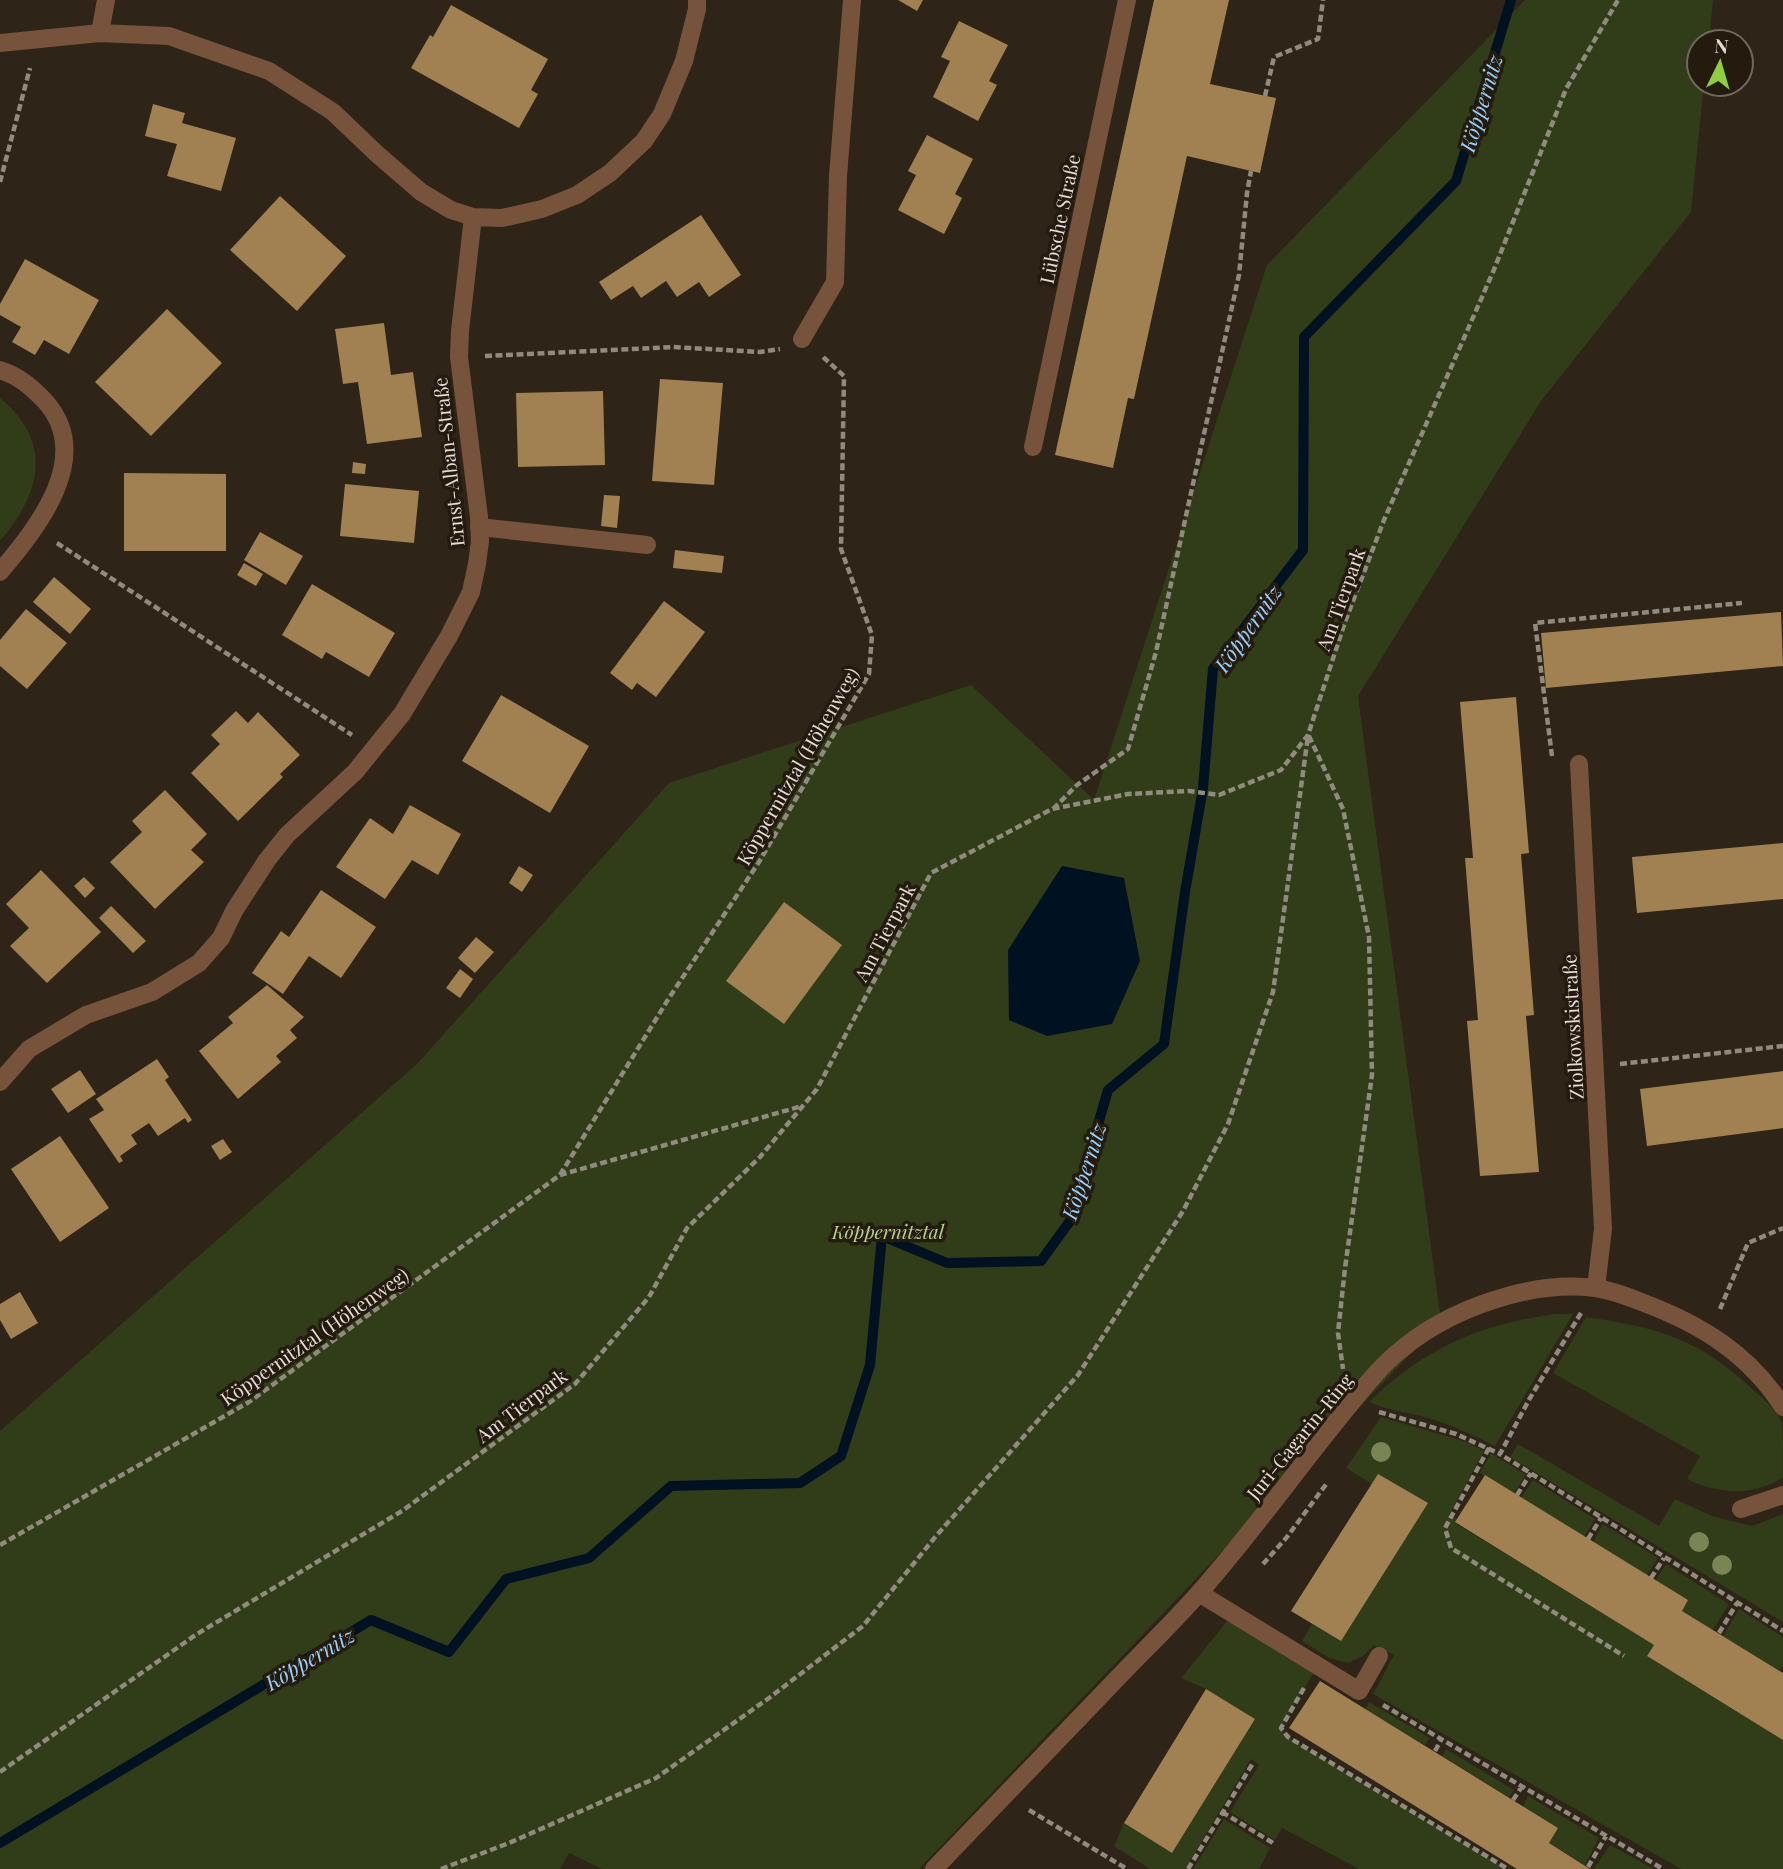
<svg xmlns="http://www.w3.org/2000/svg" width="1783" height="1869" font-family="'Playfair Display',serif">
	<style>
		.green { fill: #303d18 }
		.water { fill: #001121 }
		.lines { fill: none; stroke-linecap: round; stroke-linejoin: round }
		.stream { stroke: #001121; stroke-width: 10 }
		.building { fill: #a18152 }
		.path { stroke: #918a7f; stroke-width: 4.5; stroke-dasharray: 7 3.5; stroke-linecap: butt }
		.service { stroke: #77533b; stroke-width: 18 }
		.minor { stroke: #77533b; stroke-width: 18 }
		.tree { fill: #798555 }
		.labels { text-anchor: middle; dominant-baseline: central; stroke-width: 7; stroke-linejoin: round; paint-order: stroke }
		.street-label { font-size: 19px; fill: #e3ddd4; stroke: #241b0e }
		.park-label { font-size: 19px; font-style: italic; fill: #b7d488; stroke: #241b0e }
		.water-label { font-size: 21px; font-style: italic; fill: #98cffb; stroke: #241b0e }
	</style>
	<rect width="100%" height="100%" fill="#2e2417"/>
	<path class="green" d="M1525,0H1713L1709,42H1699V84H1704L1691,212L1541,401L1358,696L1441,1322L919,1869H602L569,1853L560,1869H0V1431L417,1064L669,783L971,685L1094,800L1267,265Z
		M0,398C54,443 41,493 0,541Z
		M1556,1314H1573L1495,1446C1473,1435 1452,1425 1428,1418C1408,1412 1388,1411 1369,1402C1423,1349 1482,1323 1556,1314Z
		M1586,1317C1655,1327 1698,1338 1750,1387C1761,1397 1776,1409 1782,1423C1783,1434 1783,1464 1783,1477C1755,1497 1716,1494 1687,1479L1700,1456L1553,1373Z
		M1381,1417L1467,1442L1484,1451L1449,1515L1457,1519L1455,1523L1654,1645L1648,1657L1783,1740V1869H1681L1373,1694L1394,1655L1374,1645L1363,1656L1349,1663L1329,1658L1302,1641L1312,1624L1340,1640L1378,1474L1372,1484L1346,1468Z
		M1518,1444L1659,1526L1675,1499L1712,1516L1752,1526L1783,1514V1622L1510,1457Z
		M1491,1453L1526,1475L1514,1493L1480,1473Z
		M1533,1480L1595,1519L1584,1537L1521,1498Z
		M1603,1524L1658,1558L1647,1575L1593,1542Z
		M1666,1564L1729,1604L1713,1630L1682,1611L1656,1580Z
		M1739,1609L1783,1637V1666L1780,1671L1723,1636Z
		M1233,1614L1317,1667L1281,1728L1288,1737L1508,1869H1359L1282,1828L1275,1840L1230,1812L1259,1765L1251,1759L1185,1869H1150L1114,1846L1124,1823L1172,1853L1255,1719L1206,1689L1181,1678Z
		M1369,1702L1430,1738L1425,1745L1365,1709Z
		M1446,1749L1514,1790L1509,1797L1442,1756Z
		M1528,1796L1599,1838L1585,1865L1549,1843L1558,1828L1523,1806Z
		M1224,1819L1270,1848L1259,1869H1193Z
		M1610,1845L1654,1869H1594Z"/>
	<path class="water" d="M1062,866L1124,878L1140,961L1112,1024L1047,1036L1009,1020L1008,950Z"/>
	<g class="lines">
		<path class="stream" d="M0,1843L371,1620L449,1652L506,1579L589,1558L671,1486L800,1483L841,1456L870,1365L882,1236L947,1263L1041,1261L1070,1221L1108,1090L1164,1044L1185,892L1203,788L1213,669L1303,550L1304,337L1456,181L1511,0"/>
	</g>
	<path class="building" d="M898,0H923L917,11Z
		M1154,0H1229L1210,84L1276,98L1260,173L1187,156L1134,399L1128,398L1113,468L1055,455Z
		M451,5L548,59L531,90L538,94L519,128L411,68L430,35L433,37Z
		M959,21L1008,45L989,81L997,85L978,121L933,97L950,61L941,57Z
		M153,104L185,113L182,123L236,138L221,191L167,176L177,144L145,136Z
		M927,135L973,159L955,194L962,198L944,234L898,210L916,175L908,171Z
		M280,196L346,256L297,311L230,250Z
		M701,215L741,275L709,297L699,282L677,297L666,281L641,298L633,286L611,300L599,282Z
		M25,259L99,300L69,354L44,340L35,355L12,342L21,327L0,315V304Z
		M167,309L222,363L151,436L95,382Z
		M384,323L391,375L413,372L422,437L367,444L358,382L343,384L335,329Z
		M660,379L723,383L714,485L652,481Z
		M603,391L605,465L518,467L516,393Z
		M353,462L366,464L365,474L352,473Z
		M124,473L226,474V551H124Z
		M345,484L419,491L414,543L340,536Z
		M604,495L620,496L617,528L601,526Z
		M260,532L303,556L286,585L244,560Z
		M675,550L724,556L722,573L673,568Z
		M244,563L263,574L256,586L237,575Z
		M54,577L91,609L70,634L33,602Z
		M312,584L395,633L369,677L326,652L322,659L282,635Z
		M664,601L705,632L656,697L637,683L632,690L610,673Z
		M26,609L67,643L27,689L0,666V640Z
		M1781,612L1783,666L1546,688L1541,633Z
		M501,695L589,746L550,813L462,761Z
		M1516,697L1529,853L1521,854L1534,1015L1526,1016L1539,1172L1480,1176L1467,1021L1478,1020L1465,858H1473L1460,702Z
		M236,711L248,723L258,712L300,755L280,774L283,777L238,821L191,773L220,744L211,735Z
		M165,790L207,834L191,850L204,862L155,909L110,862L142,832L132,821Z
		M410,805L461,834L438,875L412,860L385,899L336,867L370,818L393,834Z
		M1783,843V899L1637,913L1632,857Z
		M519,866L533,875L522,892L509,883Z
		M41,870L101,932L47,983L10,946L29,928L6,904Z
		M84,877L95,888L85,898L74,886Z
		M321,890L376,927L341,978L309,956L283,994L252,973L281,931L289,937Z
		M784,902L842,945L784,1024L726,981Z
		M111,906L146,941L133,953L99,918Z
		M476,937L494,952L475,973L458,958Z
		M460,969L473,979L460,998L446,988Z
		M267,985L304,1017L290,1030L297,1038L276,1056L281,1062L238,1099L199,1051L233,1023L228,1017Z
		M157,1059L169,1077L165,1080L192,1120L188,1123L185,1118L158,1136L149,1123L131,1135L137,1144L120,1156L123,1161L119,1163L89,1119L104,1110L96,1099Z
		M80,1070L96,1094L68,1113L51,1089Z
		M1783,1071V1128L1647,1146L1640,1089Z
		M60,1136L109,1208L60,1242L11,1169Z
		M223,1139L232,1152L220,1160L211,1146Z
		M20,1292L38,1323L11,1339L0,1320V1304Z
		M1378,1474L1428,1503L1341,1641L1291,1611Z
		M1485,1475L1688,1600L1682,1611L1783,1673V1740L1647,1656L1654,1645L1455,1522Z
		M1320,1681L1558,1828L1549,1843L1590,1869H1517L1289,1728Z
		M1206,1689L1255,1719L1172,1853L1124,1823Z"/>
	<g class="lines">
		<path class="path" d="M1265,96L1274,57L1318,39L1323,0
			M0,182L30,68
			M485,356L673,347L760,352L780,349
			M57,543L352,735
			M1309,736L1343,809L1369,937L1372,1075L1345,1268L1338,1333L1343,1369
			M1552,756L1535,623L1742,603
			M1053,809L1077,785L1128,749L1156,652L1239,275L1247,193L1251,171
			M1620,1064L1783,1046
			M560,1175L669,998L759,862L869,674L872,635L841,549L844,376L822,356
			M1720,1309L1748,1243L1783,1228
			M1581,1313L1530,1398L1500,1454L1783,1631
			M1379,1412L1456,1434L1500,1454
			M1489,1448L1445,1528L1451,1548L1624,1656
			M1517,1495L1531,1473
			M1588,1539L1601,1518
			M0,1545L249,1402L560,1175L802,1106
			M1263,1564L1287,1537L1327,1483
			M1651,1578L1664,1558
			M1719,1633L1737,1603
			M1304,1688L1281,1728L1288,1737L1508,1869
			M1383,1705L1663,1869
			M1435,1751L1441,1740
			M0,1772L197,1634L402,1511L575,1384L649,1297L687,1228L760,1157L817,1089L931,873L1052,809L1128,794L1189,791L1219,795L1281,770L1308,735L1345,622L1384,520L1493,272L1566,89L1618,0
			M1513,1800L1521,1788
			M1029,1810L1127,1869
			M1222,1812L1273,1843
			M1588,1867L1606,1836
			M441,1869L509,1843L656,1778L769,1698L863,1626L936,1536L1078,1375L1183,1211L1228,1124L1273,992L1308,736
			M1188,1869L1253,1763"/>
		<path class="service" d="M479,527L647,545
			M1741,1509L1783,1495
			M1199,1593L1359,1691L1379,1656"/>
		<path class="minor" d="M100,33L106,0
			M0,43L100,33L169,36L269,71L333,112L377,154L421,192L451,210L473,217L502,218L542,209L577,195L610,173L644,141L662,114L684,61L697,9V0
			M802,339L835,282L838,176L852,0
			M0,370C19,376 30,386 44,400C96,456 37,528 0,572
			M1033,447L1127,0
			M1579,764L1603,1229L1596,1288
			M0,1082L29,1049L86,1015L152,992L199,963L221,938L234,911L267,860L287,835L355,772L402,714L449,636L471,592L477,564L480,541L479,517L459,357L460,331L473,217
			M934,1869C992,1809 1050,1748 1108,1688C1138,1656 1170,1626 1199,1593C1245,1541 1287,1483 1331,1428C1353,1401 1376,1369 1403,1348C1452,1308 1532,1280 1595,1288C1611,1290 1629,1297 1644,1303C1702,1325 1749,1354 1783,1407"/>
	</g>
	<g class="tree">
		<circle cx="1381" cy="1452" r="10"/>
		<circle cx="1699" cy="1542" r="10"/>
		<circle cx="1722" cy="1565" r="10"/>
	</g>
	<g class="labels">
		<g class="street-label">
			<text transform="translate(1059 219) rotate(-78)">Lübsche Straße</text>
			<text transform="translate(448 462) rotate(-96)">Ernst-Alban-Straße</text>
			<text transform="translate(1340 599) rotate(-70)">Am Tierpark</text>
			<text transform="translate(797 766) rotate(-60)">Köppernitztal (Höhenweg)</text>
			<text transform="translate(884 932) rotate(-62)">Am Tierpark</text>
			<text transform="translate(1572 1027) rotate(-93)">Ziolkowskistraße</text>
			<text transform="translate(314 1336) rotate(-35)">Köppernitztal (Höhenweg)</text>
			<text transform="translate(521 1405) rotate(-37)">Am Tierpark</text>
			<text transform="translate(1299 1436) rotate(-51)">Juri-Gagarin-Ring</text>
		</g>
		<g class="park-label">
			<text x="888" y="1231">Köppernitztal</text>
		</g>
		<g class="water-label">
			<text transform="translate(1480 103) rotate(-73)">Köppernitz</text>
			<text transform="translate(1247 628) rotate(-55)">Köppernitz</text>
			<text transform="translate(1083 1171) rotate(-72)">Köppernitz</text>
			<text transform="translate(309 1658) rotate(-31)">Köppernitz</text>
		</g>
	</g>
	<g transform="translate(1720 63) rotate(5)"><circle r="33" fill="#241b0e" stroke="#70695d" stroke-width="2"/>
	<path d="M0-5L12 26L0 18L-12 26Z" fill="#8fcd42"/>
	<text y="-10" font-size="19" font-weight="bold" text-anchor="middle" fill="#e3ddd4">N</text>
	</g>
</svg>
